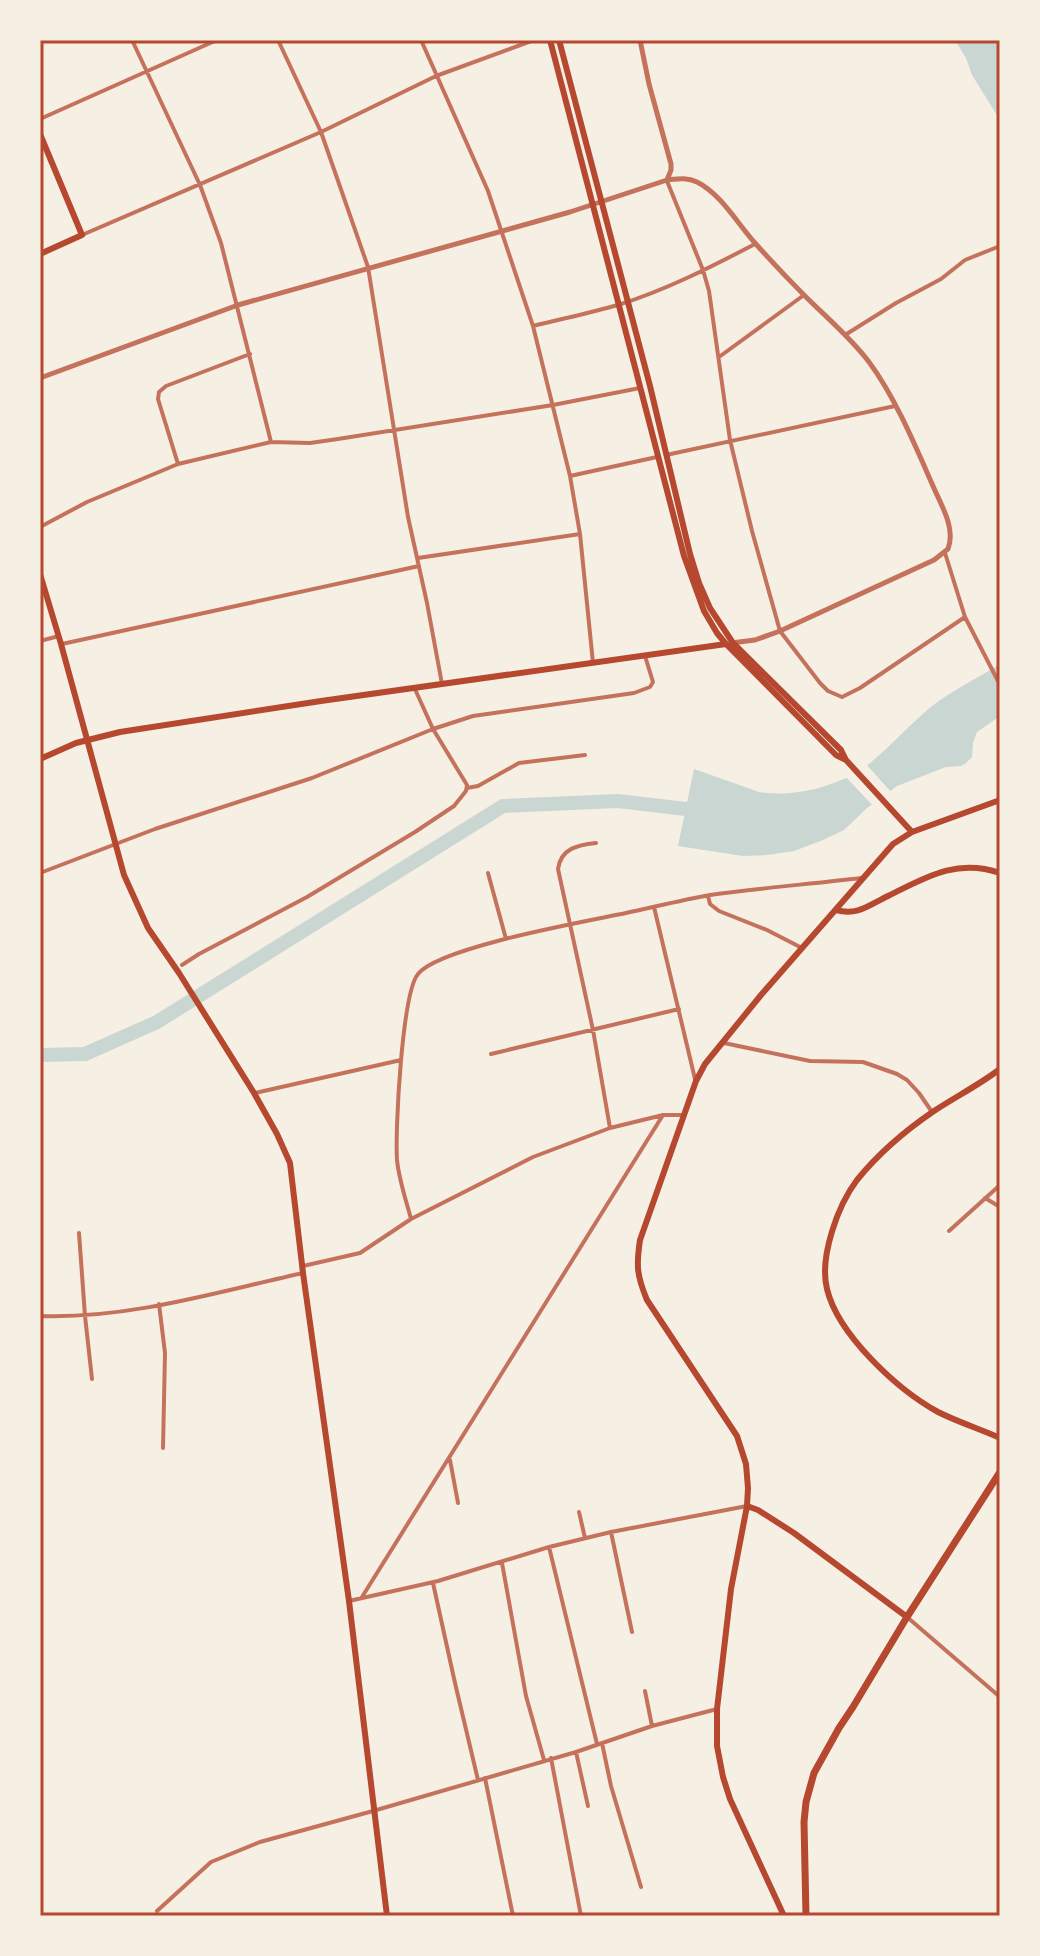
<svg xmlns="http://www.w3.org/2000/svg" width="1040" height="1956" font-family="'Open Sans',sans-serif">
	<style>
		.water { fill: #c9d6d2 }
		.pier { fill: #f6efe4 }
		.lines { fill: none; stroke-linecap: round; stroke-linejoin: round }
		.river { stroke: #c9d6d2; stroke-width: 14 }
		.minor { stroke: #c5725c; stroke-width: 4 }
		.tertiary { stroke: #c5725c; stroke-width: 5 }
		.secondary { stroke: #b5482f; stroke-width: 6 }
		.primary { stroke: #b5482f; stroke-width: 6 }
		.trunk { stroke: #b5482f; stroke-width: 7 }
		.neatline { fill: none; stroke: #b5482f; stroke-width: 3 }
	</style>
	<rect width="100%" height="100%" fill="#f6efe4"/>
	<path class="water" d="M955,40H1000V120L972,75L966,58Z
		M1000,664V716L977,732L973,743L972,757L966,763L961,766L946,767L897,786L867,808L844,830L823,840L794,851L767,855L743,856L678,846L694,769L759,792C794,798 841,786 869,764C891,746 910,724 932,706C953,690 978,678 1000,664Z"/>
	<path class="pier" d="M864,762L893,794L874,807L843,774Z"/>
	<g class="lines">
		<path class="river" d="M40,1055L85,1054L157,1022L503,806L618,801L703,811"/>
		<path class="minor" d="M132,40L200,185L221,243L271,442
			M278,40L321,132L368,267L408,517L427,603L442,684
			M421,40L488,191L533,326L570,476L580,534L593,663
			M40,119L217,40
			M667,181L703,270L709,291L730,440L752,531L780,631L820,683L828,691L842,697L860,688L965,617
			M82,235L321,132L436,76L534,40
			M533,326C561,319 590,313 618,305C666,290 711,267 755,244
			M845,335L896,303L941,279L965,260L1000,246
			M719,357L804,295
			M666,455L895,406
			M178,464L158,399L159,392L166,386L250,354
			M570,476L657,457
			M40,527L87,502L178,464L271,442L310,443L338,439L553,405L640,388
			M945,553L965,617L1000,685
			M418,558L580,534
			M40,641L59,636
			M62,644L419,566
			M467,788L478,786L519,763L585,755
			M596,843C578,845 561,848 558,869L593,1030L610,1128
			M40,873L155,829L312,778L433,729L414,687
			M488,873L506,939
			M708,896L710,904L719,911L767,930L802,948
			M654,907L695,1079
			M182,965L199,954L307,897L415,832L454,806L466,791L467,785L433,729L473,716L634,693L650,687L653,682L645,656
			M724,1043L810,1061L863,1062L897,1074L907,1080L919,1093L932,1112
			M491,1054L679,1009
			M255,1093L401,1060
			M985,1198L1000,1207
			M411,1219C406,1200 399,1180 397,1160C395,1131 402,993 418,974C439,947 588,921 626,913C654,907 682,900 710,895C760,888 811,884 861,878
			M949,1231L1000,1185
			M79,1233L85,1316L92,1379
			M303,1266L360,1253L411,1219L533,1157L610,1128L663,1115H683
			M159,1304L165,1353L163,1448
			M40,1316C129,1319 217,1292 303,1273
			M450,1460L458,1503
			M579,1512L585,1538
			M611,1532L632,1632
			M549,1547L597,1744
			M502,1563L526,1696L544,1760
			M433,1583L455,1683L478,1780
			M362,1597L663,1115
			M349,1601L438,1581L549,1547L611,1532L747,1506
			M907,1617L1000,1697
			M645,1691L652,1726
			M602,1743L611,1786L641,1887
			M576,1752L588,1806
			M551,1758L581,1916
			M485,1778L513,1916
			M157,1911L211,1862L260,1842L373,1811L576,1752L652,1726L717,1709"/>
		<path class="tertiary" d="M640,40L649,84L671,164V170L667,180
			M40,378L238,305L570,212L667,180C677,179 687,177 697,182C721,194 737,223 755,243C771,261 788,279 805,296C827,318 850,337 869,362C895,397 915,445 933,486C941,505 956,528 948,549L934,560L780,631L755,640L731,643"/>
		<path class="secondary" d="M40,134L82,235L40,254
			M40,574L61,644L124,875L148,928L179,973L254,1093L277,1134L290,1163L303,1273L349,1601L387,1916
			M40,759L76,743L120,732L321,701L726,644
			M836,910C858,916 869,905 888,896C926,877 957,858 1000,873
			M1000,1069C979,1085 955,1097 934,1111C906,1130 878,1154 857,1180C838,1205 819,1257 827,1289C838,1335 898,1390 938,1412C958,1422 980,1429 1000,1438
			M747,1506L758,1510L794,1533L907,1617"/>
		<path class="primary" d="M550,40L684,556L704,611L717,633L726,644L836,755L844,759
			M559,40L650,386L690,554L699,583L710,608L733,643L841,750L846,760L912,832
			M784,1916L730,1799L723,1777L717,1746V1709L731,1589L747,1506L748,1488L746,1464L737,1436L647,1300C637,1276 636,1266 640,1240L696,1081L705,1064L761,995L893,844L912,832L1000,800"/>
		<path class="trunk" d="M806,1916L804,1822L806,1802L814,1773L839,1728L853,1707L907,1617L1000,1472"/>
	</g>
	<rect width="1040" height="1956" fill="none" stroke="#f6efe4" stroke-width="84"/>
	<rect x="42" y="42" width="956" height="1872" class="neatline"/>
</svg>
